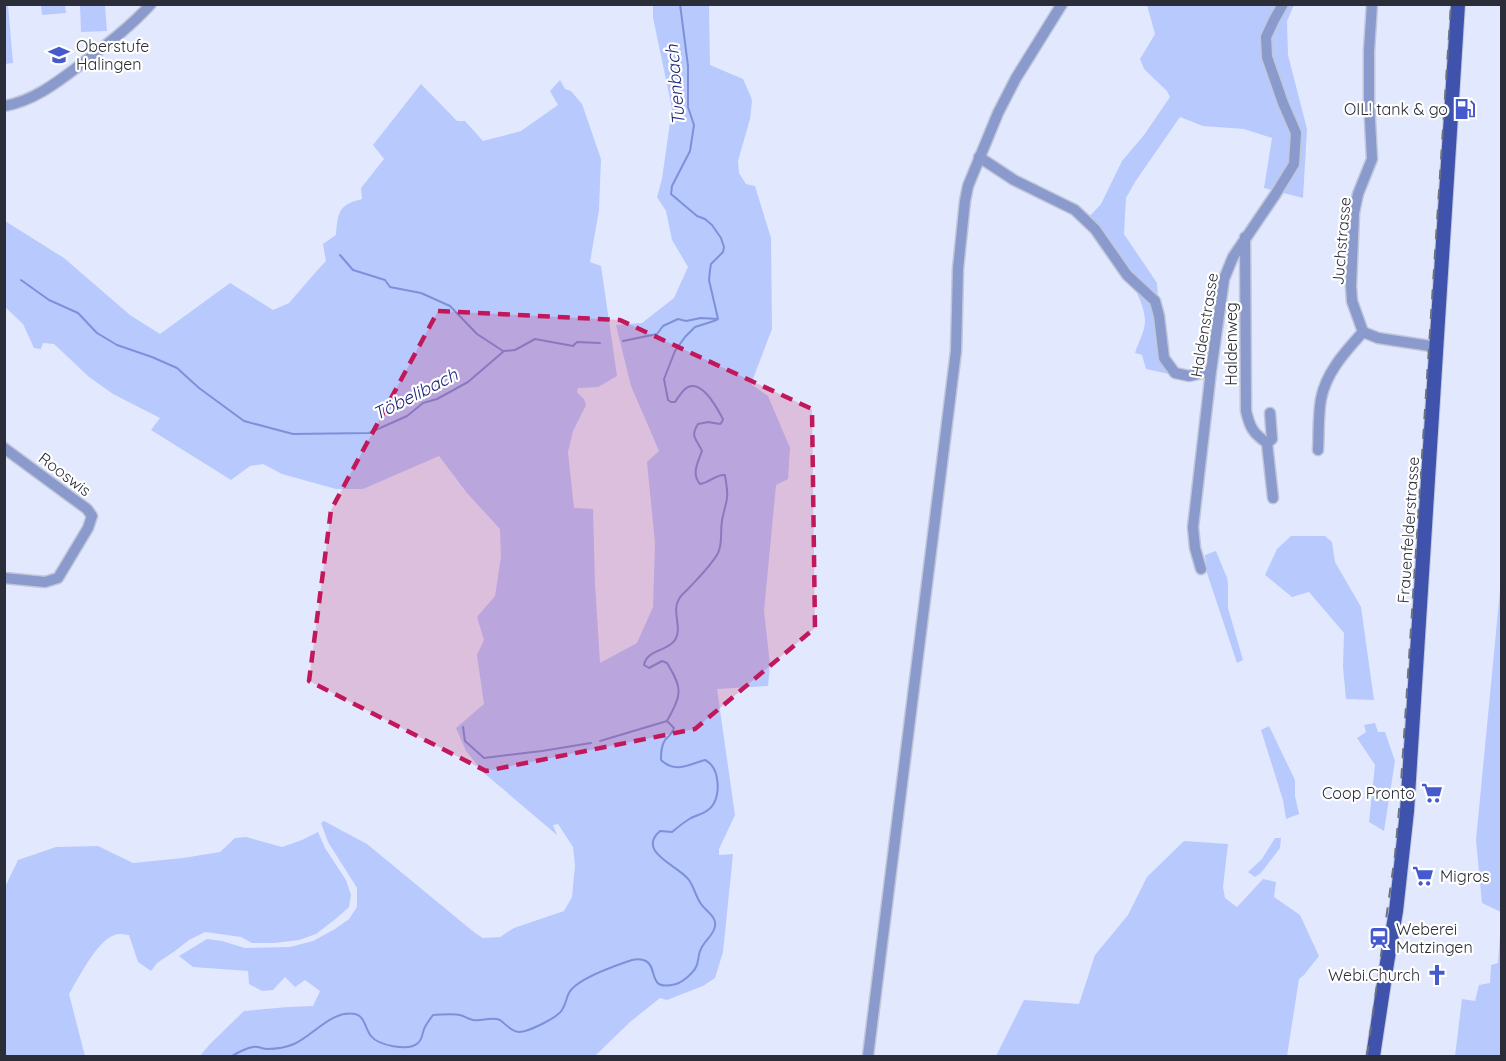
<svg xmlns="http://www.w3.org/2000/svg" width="1506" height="1061" font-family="Quicksand,sans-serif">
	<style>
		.green { fill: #b8c9fd }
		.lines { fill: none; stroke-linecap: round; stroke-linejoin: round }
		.stream { stroke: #7c91d9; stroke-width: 2 }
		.minor-casing { stroke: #c1c7da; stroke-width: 13 }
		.major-casing { stroke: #c1c7da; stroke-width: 16 }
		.minor { stroke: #8a9acc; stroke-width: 10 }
		.major { stroke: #3f53ac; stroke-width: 14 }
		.rail { stroke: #6c717f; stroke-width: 2; stroke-dasharray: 10 10; stroke-linecap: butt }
		.marked { fill: #c2185b; fill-opacity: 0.2; stroke: #c2185b; stroke-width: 4.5; stroke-dasharray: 12 8; stroke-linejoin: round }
		.labels { text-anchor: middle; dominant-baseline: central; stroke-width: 4.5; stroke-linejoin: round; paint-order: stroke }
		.poi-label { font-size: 16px; fill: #2b2e38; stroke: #fff; text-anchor: start }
		.street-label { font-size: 16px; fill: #2b2e38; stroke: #fff }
		.water-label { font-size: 18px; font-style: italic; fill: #1d277a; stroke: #fff }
	</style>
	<rect width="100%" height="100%" fill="#e2e9fe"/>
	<path class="green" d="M5,4L8,5L13,63L5,64Z
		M41,5H65L66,13L42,15Z
		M80,5H105L107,31L81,32Z
		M653,5H709L710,65L743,79L751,97L752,101L750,119L738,161L739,173L746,184L755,186L771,238L772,329L751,384L768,396L790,448L788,479L776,485L764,611L770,665L768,686L717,689L735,815L719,849V855L733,854L723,952L715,978L703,986L667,1000L660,998L630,1022L595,1056H200L210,1044L244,1011L288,1007L313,1006L320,991L305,980L295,987L285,977L273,990L262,991L249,984L248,971L193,967L179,956L207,939L222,941L245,948L290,947L313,941L335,929L349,919L357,907V888L328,842L321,823L324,821L367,844L475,933L483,938L500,937L514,928L564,911L572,897L575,866L573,847L558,824L553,825L557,835L484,773L466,751L456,728L484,704L477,655L484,640L477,617L495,596L501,557L500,529L467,493L439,456L363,489H336L282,474L263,464L250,466L231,480L151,430L160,418L113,394L89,377L54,344L43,343L41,349L34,348L23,324L5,307V221L64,258L130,315L160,334L230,283L273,310L289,303L314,274L326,261L323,244L336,235C338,212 338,205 362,199L361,188L384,159L373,145L421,84L457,121H465L483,141L521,131L558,105L550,91L560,80L565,89L571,91L582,104L601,159L599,210L590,262L601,266L617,376L598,387L578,388L577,392L584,399L586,405L573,431L568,452L574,508L593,509L595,584L600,663L637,643L653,607L655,543L647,462L659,451L631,386L616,325L642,323L674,298L688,267L672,240L666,211L657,197L662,179L672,108L653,18Z
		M1147,5H1294L1287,21L1288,55L1307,129L1303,198L1264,188L1272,138L1244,129L1203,126L1180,117L1135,182L1126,198L1124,234L1157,283L1162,359L1169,374L1146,369L1142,355L1135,353C1138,343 1145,331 1145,321C1145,292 1105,244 1087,219L1101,204L1122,161L1144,135L1170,97L1167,91L1144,69L1140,59L1155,34Z
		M1291,536H1325L1332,542L1335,562L1361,607L1374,700L1346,699L1343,667L1344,633L1309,592L1292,597L1265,575L1277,549Z
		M1216,551L1227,578L1228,584V608L1243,660L1237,663L1207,573L1205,555Z
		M1501,580V912L1482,903L1476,840Z
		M1375,723L1378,732H1385L1395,761L1384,831L1369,822L1375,765L1357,738L1366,732L1364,725Z
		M1269,726L1295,780V796L1299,814L1286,819L1283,800L1261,730Z
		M318,832L325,848L346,880L351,895L349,907L338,917L316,934L299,940L274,943H252L241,937L205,932L189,940L175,951L157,963L151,971L138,962L129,935C128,935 120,934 119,934C99,935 79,978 69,994L85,1056H5V887L18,860L56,847L98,846L133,863L183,858L220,852L235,838L246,837L282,847L302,840Z
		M1275,838H1281L1280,848L1261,873L1255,877L1248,872L1262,859Z
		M1184,841L1228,844L1223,887L1225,898L1237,907L1263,879L1276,882L1274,897L1300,915L1319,956L1304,975L1299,979L1287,1056H996L1024,1000L1079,1004L1095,955L1128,915L1147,877Z
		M1501,922V1056H1455L1462,999L1475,1001L1479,985L1490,983L1491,965L1498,963Z"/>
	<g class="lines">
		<path class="stream" d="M340,255L353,270L385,280L390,287L421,293L450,306L477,334L503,351
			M21,280L49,300L78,313L97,333L117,345L152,357L177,368L199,388L244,421L293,434L369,433L407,416L423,403L437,399L468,382L504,351L515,350L535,339L573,346L577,342L600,343
			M623,341L657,334L663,326L678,319L686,321L701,318L718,319
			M463,727L465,741L484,758L542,751L591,743
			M600,741L667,721
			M232,1056C237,1053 247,1048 253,1047C258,1046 263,1049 267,1049C275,1049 287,1047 294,1044C314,1035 331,1010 355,1014C365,1016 365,1029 371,1036C378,1045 408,1052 418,1043C423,1039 422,1032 425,1027C427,1023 430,1019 433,1015C441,1015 452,1013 460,1015C464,1016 468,1019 473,1020C481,1022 491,1016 500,1020C506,1024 510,1031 519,1032C528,1032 557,1018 562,1010C568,1001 565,994 575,986C587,976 617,965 632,960C636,959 642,959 646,961C659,968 646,992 676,984C683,982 693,973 696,967C699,961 698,954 701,949C704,941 714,935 715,926C717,917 706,911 701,904C696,897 694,887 689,880C678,865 636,852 660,831L672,832C678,827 684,822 691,818C697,815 703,814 708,810C717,804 719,789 717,779C716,771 713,764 705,760C689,764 676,774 661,760C661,753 661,746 665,740C669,735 672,735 674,728L667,721C682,694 683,689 667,663L662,661L649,668L644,665C647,649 667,652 675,640C683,628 671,611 679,599C681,595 685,592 688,589C698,578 711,566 718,553C723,543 720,531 722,521C723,513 726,506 727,498C728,491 726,483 725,475C716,474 709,483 700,484C691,474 698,462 702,451C696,438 690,437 698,424L708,422L720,424L722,422L723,419C718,410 703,380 688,387C683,389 678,398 675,402H671L668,400L664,379L675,351L685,337L695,327L714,321L718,319L709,280L710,270L711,264L723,252L724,247L721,238L712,225L705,219L697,216L671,194L672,186L690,151L694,125L688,107V66L680,4"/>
		<defs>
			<path id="minor" d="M1372,4L1369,51V101L1372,159L1358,194L1354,213L1351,286L1352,301L1363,332L1378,338L1437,347
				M4,106C36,101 64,77 88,59C110,42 132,25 151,4
				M979,157L1014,180L1075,210L1095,229L1127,275L1155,301L1159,316L1164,358L1175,373L1189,376L1211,371
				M1245,237L1246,411C1250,428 1253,433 1267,443L1273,498
				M1267,443L1272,439L1270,413
				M4,448L87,509L92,516L88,528L58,578L45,582L4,578
				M1318,450C1319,433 1318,415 1321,399C1326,372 1346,351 1363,332
				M1201,569L1195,548L1193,527L1211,371L1224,279L1233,257L1275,195L1294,164L1296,133L1283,103L1267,57L1266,37L1274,20L1283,4
				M868,1056L956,351L958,269L965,201L968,186L998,113L1016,78L1062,4"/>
			<path id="major" d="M1373,1056L1387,963L1396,911L1407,811L1458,4"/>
		</defs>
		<use href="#minor" class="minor-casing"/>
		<use href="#major" class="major-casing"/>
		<use href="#minor" class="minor"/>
		<use href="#major" class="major"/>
		<path class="rail" d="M1367,1056L1395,855L1400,799L1451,4"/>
	</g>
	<path class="marked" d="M438,311L620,320L812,409L815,628L695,729L486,771L309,681L331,510Z"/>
	<defs>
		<symbol id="school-bare" viewBox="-9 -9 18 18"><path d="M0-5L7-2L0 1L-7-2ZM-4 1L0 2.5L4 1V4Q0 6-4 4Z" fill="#455ace" stroke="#fff" stroke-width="2.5" paint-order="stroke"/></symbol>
		<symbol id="fuel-bare" viewBox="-9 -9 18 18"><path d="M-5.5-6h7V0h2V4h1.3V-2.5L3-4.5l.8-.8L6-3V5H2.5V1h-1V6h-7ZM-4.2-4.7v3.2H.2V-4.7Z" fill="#455ace" stroke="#fff" stroke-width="2.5" paint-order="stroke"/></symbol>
		<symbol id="supermarket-bare" viewBox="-9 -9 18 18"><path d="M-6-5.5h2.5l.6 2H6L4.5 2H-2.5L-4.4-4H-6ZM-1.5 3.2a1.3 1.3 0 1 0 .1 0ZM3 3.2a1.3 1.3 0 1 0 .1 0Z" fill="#455ace" stroke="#fff" stroke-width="2.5" paint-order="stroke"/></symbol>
		<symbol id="station-bare" viewBox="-9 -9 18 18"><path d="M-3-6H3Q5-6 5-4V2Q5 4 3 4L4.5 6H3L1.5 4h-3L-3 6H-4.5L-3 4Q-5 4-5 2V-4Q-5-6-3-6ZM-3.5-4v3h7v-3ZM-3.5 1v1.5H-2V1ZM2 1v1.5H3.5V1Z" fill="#455ace" stroke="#fff" stroke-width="2.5" paint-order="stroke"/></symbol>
		<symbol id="church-bare" viewBox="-9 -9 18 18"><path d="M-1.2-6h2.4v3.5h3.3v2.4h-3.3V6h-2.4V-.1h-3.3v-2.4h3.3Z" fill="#455ace" stroke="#fff" stroke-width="2.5" paint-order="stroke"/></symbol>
	</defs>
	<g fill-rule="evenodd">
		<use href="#school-bare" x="44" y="40" width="30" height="30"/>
		<use href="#fuel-bare" x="1450" y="94" width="30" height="30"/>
		<use href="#supermarket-bare" x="1417" y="778" width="30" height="30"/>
		<use href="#supermarket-bare" x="1408" y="861" width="30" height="30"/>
		<use href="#station-bare" x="1364" y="923" width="30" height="30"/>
		<use href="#church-bare" x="1422" y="960" width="30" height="30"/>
	</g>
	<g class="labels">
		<g class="poi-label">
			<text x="76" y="46">Oberstufe<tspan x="76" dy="18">Halingen</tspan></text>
			<text x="1448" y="109" text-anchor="end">OIL! tank &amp; go</text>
			<text x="1415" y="793" text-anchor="end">Coop Pronto</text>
			<text x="1440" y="876">Migros</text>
			<text x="1396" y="929">Weberei<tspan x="1396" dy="18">Matzingen</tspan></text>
			<text x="1420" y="975" text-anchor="end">Webi.Church</text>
		</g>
		<g class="street-label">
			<text transform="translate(1341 241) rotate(-85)">Juchstrasse</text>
			<text transform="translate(1204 325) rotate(-81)">Haldenstrasse</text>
			<text transform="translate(1231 344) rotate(-90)">Haldenweg</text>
			<text transform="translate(65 474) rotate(37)">Rooswis</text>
			<text transform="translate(1408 530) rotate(-86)">Frauenfelderstrasse</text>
		</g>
		<g class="water-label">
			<text transform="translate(675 85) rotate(-95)">Tuenbach</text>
			<text transform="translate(415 394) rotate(-27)">Töbelibach</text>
		</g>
	</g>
	<rect width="1506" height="1061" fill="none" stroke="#2b2e38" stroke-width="12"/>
</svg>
